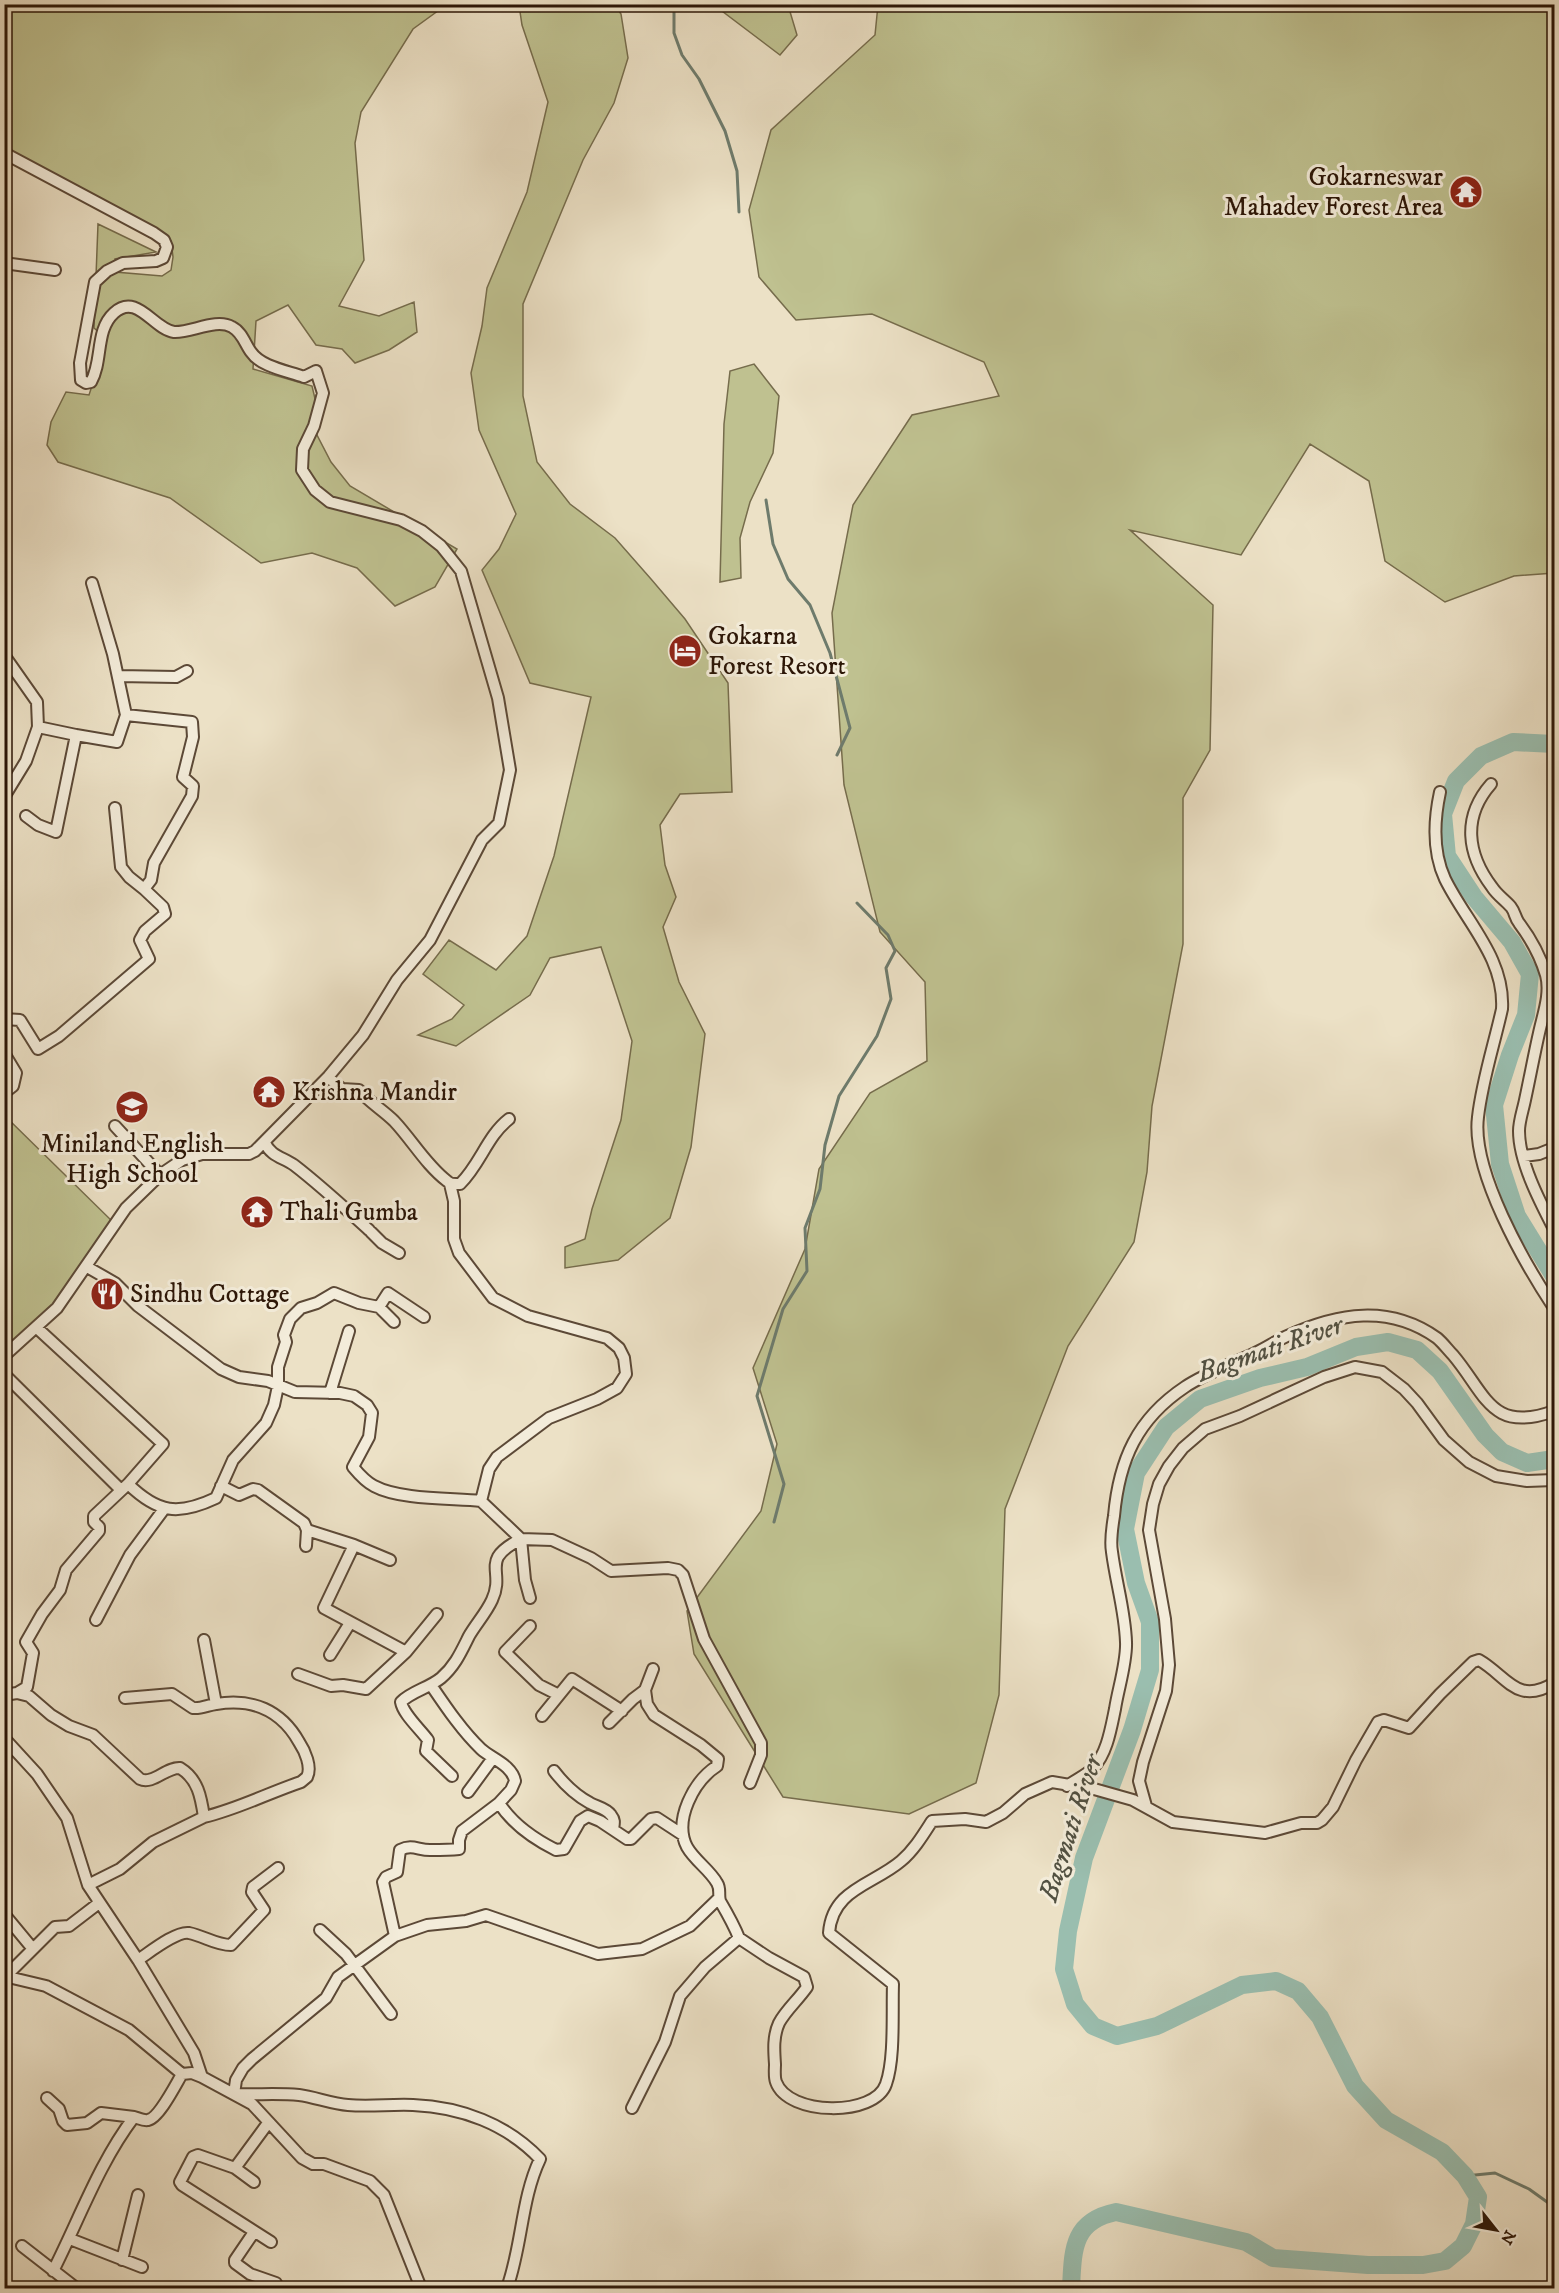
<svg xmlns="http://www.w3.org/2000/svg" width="1559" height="2293" font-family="'IM FELL DW Pica',serif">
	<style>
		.green { fill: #bfc190; stroke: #766c4c; stroke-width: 1.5 }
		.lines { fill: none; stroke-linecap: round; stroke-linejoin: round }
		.stream { stroke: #6e7b6c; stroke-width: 3 }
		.river { stroke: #9abeaf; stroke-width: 18 }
		.street-casing { stroke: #5c4937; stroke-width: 14 }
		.street { stroke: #f3ecda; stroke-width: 10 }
		.labels { text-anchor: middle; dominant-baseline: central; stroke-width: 6; stroke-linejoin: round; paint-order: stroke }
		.poi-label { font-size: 26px; fill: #2c1607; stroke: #f3ecda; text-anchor: start }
		.water-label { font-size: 27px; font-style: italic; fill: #525142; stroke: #f3ecda }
	</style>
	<rect width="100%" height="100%" fill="#ece1c6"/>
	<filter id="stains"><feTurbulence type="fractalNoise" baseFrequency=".00333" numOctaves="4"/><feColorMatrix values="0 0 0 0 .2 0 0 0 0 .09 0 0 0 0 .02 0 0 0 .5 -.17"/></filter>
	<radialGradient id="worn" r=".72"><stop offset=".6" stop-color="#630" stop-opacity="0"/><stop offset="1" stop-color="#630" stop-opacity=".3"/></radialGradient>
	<path class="green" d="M4,5H446L413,29L361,112L355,143L364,260L339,306L379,316L414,302L417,332L389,350L355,363L342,349L316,345L288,305L256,321L253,369L312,386L317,407V435L331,462L350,486L457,549L435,587L395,606L357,568L312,553L261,563L170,498L58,462L47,445L51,422L66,392L89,395L107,340L94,328L98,224L156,252L115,259V272L162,276L171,270L173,257L171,241L100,202L5,156Z
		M519,5H615L621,14L628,58L614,103L583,160L523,304V396L537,462L570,504L615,538L651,579L685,619L728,683L732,792L680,794L660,825L665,865L676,897L663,927L679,982L705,1034L691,1147L670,1218L618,1260L565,1268V1247L585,1239L592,1209L621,1120L632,1041L601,947L550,958L530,995L456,1046L418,1035L452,1019L464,1005L423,974L449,940L496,970L527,936L554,856L591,697L530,683L482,570L499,549L516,514L479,430L471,373L482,326L487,288L527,192L548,102L522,25Z
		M714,5H790H788L797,35L780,55Z
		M878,5H1554V573L1514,576L1445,602L1385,561L1369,481L1310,444L1241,555L1130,530L1213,605L1210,750L1183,798V944L1152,1106L1147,1172L1134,1242L1068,1346L1005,1509L999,1695L976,1783L909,1814L783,1797L694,1654L687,1611L761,1511L777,1444L753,1368L805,1249L819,1169L870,1093L927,1061L925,982L880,932L844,785L832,613L853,505L912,415L999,396L984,362L872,314L796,320L759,277L749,210L771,130L875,35Z
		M754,364L779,396L773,453L750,502L740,538L741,578L720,582L724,424L730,371Z
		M4,1115L116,1225L78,1275L39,1322L6,1350L4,1348Z"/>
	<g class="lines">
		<path class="stream" d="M674,4V33L682,55L699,79L725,131L737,171L739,212
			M766,500L773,544L788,579L810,605L830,653L850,728L837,755
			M774,1522L784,1484L757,1396L783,1309L807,1271L805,1228L820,1189L825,1145L839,1096L877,1036L891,999L886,968L895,951L888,935L857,903
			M1465,2176L1495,2173L1529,2189L1554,2207"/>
		<path class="river" d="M1554,744L1513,742L1481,756L1456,781L1443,814L1447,856L1474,897L1512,942L1530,974L1526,1015L1510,1055L1494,1105L1500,1164L1517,1216L1554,1276
			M1071,2288C1073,2250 1072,2221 1116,2212L1246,2242L1273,2258L1368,2265H1423L1445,2261L1463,2246L1474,2224L1478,2197L1465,2176L1442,2152L1386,2120L1355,2086L1320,2017L1298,1991L1276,1981L1242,1985L1157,2026L1117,2036L1093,2026L1075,2004L1064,1969L1068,1931L1084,1858L1132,1730L1150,1670V1622L1136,1583L1125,1529L1136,1473L1166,1427L1200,1399L1260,1378L1307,1367L1356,1347L1388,1342L1417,1350L1440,1371L1485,1435L1502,1452L1527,1463L1554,1459"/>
		<defs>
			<path id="street" d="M4,153L154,233L164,240L167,247L163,258L156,261L123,263L107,271L95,282L80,363L81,380L86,383L91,382C103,361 95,330 114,313C137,292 153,329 174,332C191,333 216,318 232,327C242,332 245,344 251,352C261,367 288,371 304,377L316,371L323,393L314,426L303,449L302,470L315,490L330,502L401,520L422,531L441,546L461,571L498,698L510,770L499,823L482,840L430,940L397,980L363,1035L328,1077L255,1151L249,1154H202L182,1160L160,1175L126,1208L57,1308L4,1356
				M4,263L55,270
				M92,583L113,654L126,715
				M4,655L37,702L38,727
				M118,676L176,677L187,671
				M1491,784C1462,817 1467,854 1492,887C1497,895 1505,900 1511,907C1515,912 1515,918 1519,923C1531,939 1540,955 1546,975C1551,994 1543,1014 1539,1033C1534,1055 1530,1077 1525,1100C1523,1110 1519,1121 1519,1131C1519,1162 1540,1202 1554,1229
				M1440,792C1434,820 1432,851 1445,879C1466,922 1505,958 1502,1009C1494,1045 1482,1081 1478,1117C1471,1171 1525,1264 1554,1308
				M4,797L26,761L38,727L76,735
				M115,808L121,867L129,877L144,889
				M4,1019L20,1020L38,1049L59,1036L149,959L140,940L145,931L165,914L163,907L144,889L151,880L154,863L192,796L193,786L183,777L193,737L192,722L126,715L117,742L76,735L56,832L38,825L26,816
				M4,1053L16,1073L13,1086L4,1093
				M328,1077L342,1089L359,1090C369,1102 383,1110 394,1121C412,1140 426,1165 447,1181C451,1185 454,1184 460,1184C480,1165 487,1136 509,1119
				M115,1126L160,1175
				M265,1143C271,1156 282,1157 294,1165C320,1185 345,1208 369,1230
				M1524,1156L1539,1154L1554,1148
				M450,1184L454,1201V1239L459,1253L493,1298L528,1316L607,1338L619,1348L624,1358L626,1374L617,1388L597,1399L549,1418L497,1457L489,1469L481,1501L521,1539L552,1540L591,1558L611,1571L668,1568L678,1570L683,1575L704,1639L761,1743V1755L750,1783
				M371,1232L382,1243L399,1253
				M87,1267L115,1283L138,1306L221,1369L239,1377L268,1381L295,1392L340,1393L354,1396L367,1405L372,1413L369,1437L353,1467C358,1473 366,1482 374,1486C400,1500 451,1498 481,1501
				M379,1307L394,1322
				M4,1374L121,1490
				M330,1393L349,1331
				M128,1484C158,1513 178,1516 216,1498L233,1460L266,1423L274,1405L278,1386V1367L286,1342L284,1335L290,1319L301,1308L317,1303L334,1293L359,1303L379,1307L388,1293L424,1317
				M221,1486L239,1495L253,1489L258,1490L304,1523L307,1530L306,1546
				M307,1530L354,1545L390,1560
				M354,1545L324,1608L406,1652
				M96,1620L130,1555L164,1509
				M530,1626L505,1652L539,1685L559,1695
				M204,1640L216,1704
				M330,1655L350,1623
				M298,1674L331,1686L343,1685L366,1689L406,1652L437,1614
				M17,1693L27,1687L33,1653L26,1642L42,1614L60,1590L66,1570L99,1531V1527L94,1522V1516L128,1484L163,1444L37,1328
				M4,1695L17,1693L29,1696L51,1715L69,1726L93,1735L140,1779C153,1785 166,1767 180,1768C198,1779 201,1797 204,1817L153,1842L120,1869L88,1885
				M125,1698L172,1694L193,1708C201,1709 208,1705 216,1704C252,1698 281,1710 299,1742C305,1751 312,1767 307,1777L301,1782C268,1793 238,1809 204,1817
				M542,1716L572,1679L622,1711
				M609,1723L633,1699L645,1690
				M4,1738L37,1774L67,1818L88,1885L138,1960L194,2053L202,2077L252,2104L302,2158L313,2164H324L370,2181L384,2195L421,2288
				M554,1771C564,1784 575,1795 590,1803C597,1807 606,1808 611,1815C615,1820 614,1823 613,1829
				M452,1776L426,1751L428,1740C420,1729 403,1714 401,1702C412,1691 429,1688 441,1678C455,1666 461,1652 469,1636C476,1624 486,1613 492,1600C506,1570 478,1561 521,1539L525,1580L530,1598
				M1067,1786C1075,1780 1087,1775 1093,1768C1107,1754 1111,1728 1115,1709C1118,1689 1127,1662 1126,1642C1125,1611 1116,1583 1112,1552C1110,1541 1112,1528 1114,1516C1119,1460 1137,1419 1185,1387C1206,1373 1232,1364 1255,1353C1266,1348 1276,1341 1287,1336C1338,1313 1389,1304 1437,1338C1443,1343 1448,1350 1453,1355C1486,1394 1491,1434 1554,1411
				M468,1792L493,1758
				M499,1803C513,1825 534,1839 556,1850L564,1849L580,1821L588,1816L600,1821L627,1839H631L651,1819L657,1818L683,1835
				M1146,1806L1139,1781L1143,1762L1166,1691L1169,1665L1165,1619L1149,1530L1153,1504L1159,1484L1169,1466L1183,1448L1205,1429L1240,1416L1324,1377L1355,1367L1382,1372L1404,1389L1417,1403L1444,1440L1469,1462L1496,1476L1527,1481L1554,1480
				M4,1914L33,1949L6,1976
				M320,1930L346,1954L391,2014
				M395,1936L383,1882L386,1877L397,1872L400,1850C412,1844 418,1850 430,1850C439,1850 450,1850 459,1849V1840L462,1831L499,1803L511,1790L515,1781C512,1765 492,1759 481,1749C462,1731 446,1707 431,1685
				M739,1938L769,1958L804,1977L807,1987C798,2000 786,2010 779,2023C773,2036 774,2050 775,2064C775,2069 774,2077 776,2082C788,2116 875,2117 886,2084C895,2059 892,2012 893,1984L829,1933C832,1889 873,1885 901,1861C914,1850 923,1835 932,1821L965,1819L986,1822L1003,1813L1025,1794L1052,1782L1094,1789L1133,1800L1173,1822L1265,1833L1301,1823H1317L1322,1820L1333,1807L1356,1760L1378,1722L1384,1720L1409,1728L1440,1694L1473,1662L1479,1660C1507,1676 1517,1706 1554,1683
				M33,1949L55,1927L69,1926L99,1903
				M138,1960C150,1952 176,1931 189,1933C204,1936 216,1945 231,1945L264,1910L252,1892L253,1887L278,1868
				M4,1976L46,1986L129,2030L182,2074L192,2073L202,2077
				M47,2098L59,2109L63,2121L67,2125L87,2123L101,2113L134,2117
				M632,2108L665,2042L680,1996L705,1967L739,1938C734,1925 727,1913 720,1901C718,1895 721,1889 717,1883C710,1870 695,1861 687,1847C673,1820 694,1781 717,1766L718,1759L701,1745L654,1715L647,1704L645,1690L653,1669
				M235,2168L268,2123
				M254,2182L235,2168L198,2155L193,2157L180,2182L182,2185L271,2242
				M254,2232L235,2260V2263L250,2274L276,2283L278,2288
				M70,2239L142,2267
				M22,2246L76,2288
				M122,2260L138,2195
				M53,2271C79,2220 99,2163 134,2117C138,2118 144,2121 148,2120C159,2118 176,2084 182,2074
				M507,2288C522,2247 521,2199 540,2159C507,2124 461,2107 413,2105C391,2104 370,2107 348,2105C332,2104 315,2097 299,2095C277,2093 256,2095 234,2094L236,2080L243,2068L252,2059L326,1998L338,1977L395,1936L427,1925L466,1921L486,1915L598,1954L642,1949L690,1926L719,1898"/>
		</defs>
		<use href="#street" class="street-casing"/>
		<use href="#street" class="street"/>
	</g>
	<defs>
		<symbol id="temple-disc" viewBox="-11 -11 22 22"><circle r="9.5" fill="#8f2418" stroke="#f3ecda"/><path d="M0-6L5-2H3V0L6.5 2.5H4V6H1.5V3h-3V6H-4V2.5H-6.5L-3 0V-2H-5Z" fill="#fff"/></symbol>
		<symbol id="hotel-disc" viewBox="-11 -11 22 22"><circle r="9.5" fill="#8f2418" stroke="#f3ecda"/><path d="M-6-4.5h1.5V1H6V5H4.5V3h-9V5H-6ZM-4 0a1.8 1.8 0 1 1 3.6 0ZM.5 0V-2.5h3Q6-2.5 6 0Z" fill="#fff"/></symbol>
		<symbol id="school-disc" viewBox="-11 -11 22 22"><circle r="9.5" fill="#8f2418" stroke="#f3ecda"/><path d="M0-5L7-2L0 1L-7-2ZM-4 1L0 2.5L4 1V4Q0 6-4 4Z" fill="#fff"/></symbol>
		<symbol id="restaurant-disc" viewBox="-11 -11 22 22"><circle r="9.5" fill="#8f2418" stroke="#f3ecda"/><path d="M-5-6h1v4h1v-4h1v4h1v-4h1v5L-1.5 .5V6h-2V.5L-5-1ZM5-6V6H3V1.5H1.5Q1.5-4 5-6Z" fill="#fff"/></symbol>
	</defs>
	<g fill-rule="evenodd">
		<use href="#temple-disc" x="1447" y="173" width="38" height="38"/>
		<use href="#hotel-disc" x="666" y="632" width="38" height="38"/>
		<use href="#temple-disc" x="250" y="1073" width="38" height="38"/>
		<use href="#school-disc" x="113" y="1088" width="38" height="38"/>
		<use href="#temple-disc" x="238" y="1193" width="38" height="38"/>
		<use href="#restaurant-disc" x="88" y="1275" width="38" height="38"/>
	</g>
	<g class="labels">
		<g class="poi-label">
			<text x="1443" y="177" text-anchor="end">Gokarneswar<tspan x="1443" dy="30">Mahadev Forest Area</tspan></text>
			<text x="708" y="636">Gokarna<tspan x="708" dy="30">Forest Resort</tspan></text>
			<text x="292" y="1092">Krishna Mandir</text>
			<text x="132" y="1144" text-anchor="middle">Miniland English<tspan x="132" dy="30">High School</tspan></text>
			<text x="280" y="1212">Thali Gumba</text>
			<text x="130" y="1294">Sindhu Cottage</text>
		</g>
		<g class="water-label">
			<text transform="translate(1270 1349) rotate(-19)">Bagmati River</text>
			<text transform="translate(1071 1828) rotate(-72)">Bagmati River</text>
		</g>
	</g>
	<rect width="1559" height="2293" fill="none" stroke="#ece1c6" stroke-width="24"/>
	<rect x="6" y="6" width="1547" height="2281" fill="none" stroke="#2c1607" stroke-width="3"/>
	<rect x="12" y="12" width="1535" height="2269" fill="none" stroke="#2c1607" stroke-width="1.5"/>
	<g transform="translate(1496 2230) rotate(121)" stroke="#f3ecda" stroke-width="4.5" paint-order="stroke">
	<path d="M0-4.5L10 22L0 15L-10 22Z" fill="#2c1607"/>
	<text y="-9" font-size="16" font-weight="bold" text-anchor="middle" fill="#2c1607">N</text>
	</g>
	<rect width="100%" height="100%" filter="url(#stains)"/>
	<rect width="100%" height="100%" fill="url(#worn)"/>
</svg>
